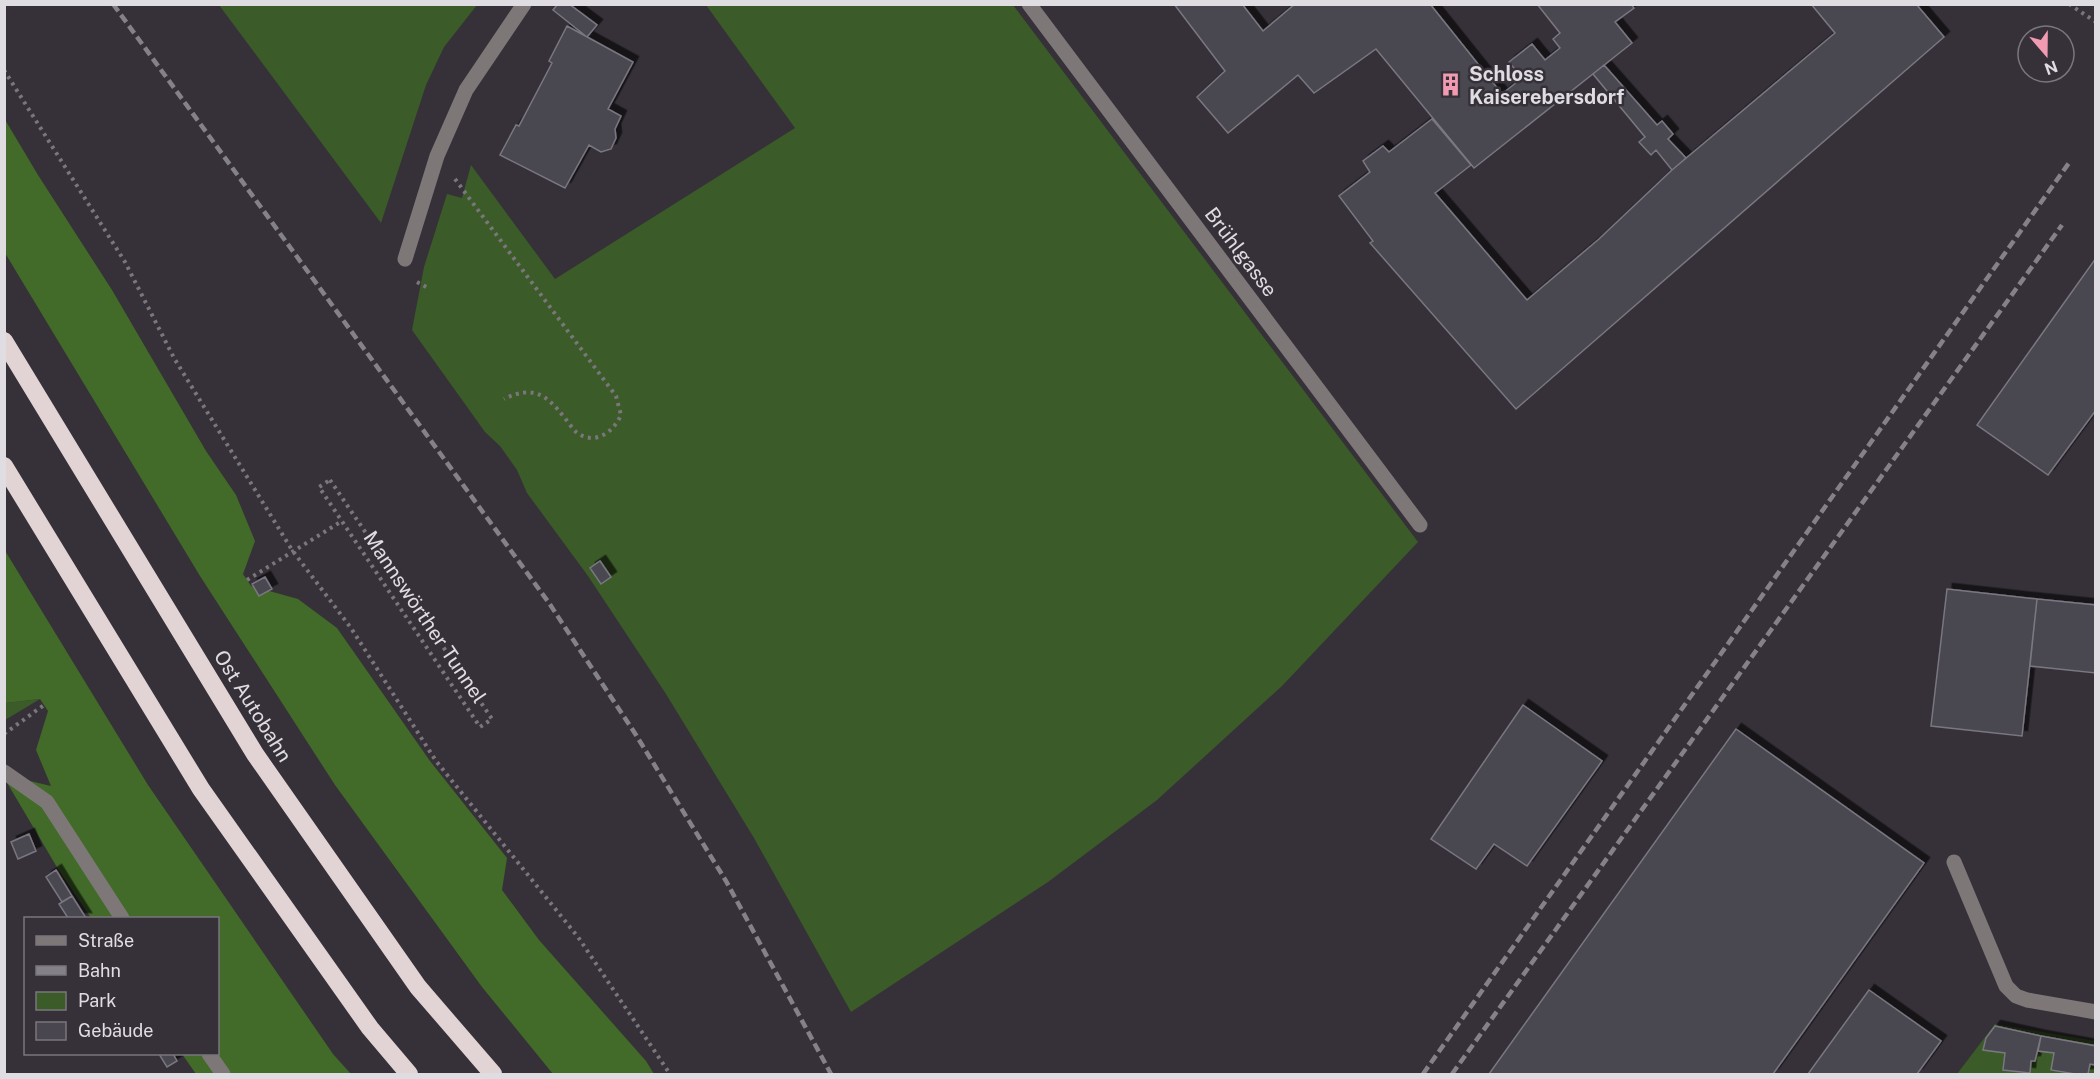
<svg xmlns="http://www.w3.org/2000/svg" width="2100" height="1079" font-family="'Public Sans',sans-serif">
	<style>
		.green { fill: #3b5b28 }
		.forest { fill: #426a28 }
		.building { fill: #49464f; stroke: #7a7781; stroke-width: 1.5; filter: url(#shadow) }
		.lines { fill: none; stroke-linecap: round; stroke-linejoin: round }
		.path { stroke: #7a767c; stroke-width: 4; stroke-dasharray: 3 4.5; stroke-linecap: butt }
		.minor { stroke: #7d7777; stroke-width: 15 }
		.highway { stroke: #e2d4d4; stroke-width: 18 }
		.rail { stroke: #858188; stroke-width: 4.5; stroke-dasharray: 9 4.5; stroke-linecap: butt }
		.labels { text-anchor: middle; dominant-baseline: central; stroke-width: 5; stroke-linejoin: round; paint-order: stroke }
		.poi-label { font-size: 20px; font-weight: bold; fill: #e0dde2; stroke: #363139; text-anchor: start }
		.street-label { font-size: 20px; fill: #e0dde2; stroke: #363139 }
	</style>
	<defs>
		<filter id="shadow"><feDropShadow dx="5.5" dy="-5.5" stdDeviation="0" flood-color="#0009"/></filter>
	</defs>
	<rect width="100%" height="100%" fill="#363139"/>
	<path class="green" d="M219,5H477L444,47L426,85L381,223Z
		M706,5H1013L1418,542L1282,686L1157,800L1048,882L851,1012L754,838L666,694L588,576L527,493L517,470L500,446L485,432L412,330L424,267L447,194L462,198L471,165L555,279L795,128Z
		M40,699L5,720V703Z
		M1995,1024L2095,1041V1074H1957Z"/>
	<path class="forest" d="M4,118L38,175L112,290L206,451L236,495L255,541L243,574L251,586L298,599L337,628L430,761L507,858L502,890L539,940L646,1061L654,1074H553L482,987L335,785L200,576L5,253Z
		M4,549L148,785L333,1054L351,1074H196L182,1054H218V918H91L58,869L6,781L26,780L51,786L36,750L48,711L40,699L5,703Z"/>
	<path class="building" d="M558,4H569L597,25L587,37L553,10Z
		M1174,4H1242L1263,31L1295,4H1430L1502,94L1522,78L1509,62L1532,44L1545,60L1560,48L1553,39L1560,33L1537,4H1631L1634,8L1615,22L1632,43L1474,168L1376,49L1314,93L1298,75L1228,133L1197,97L1225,71Z
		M1811,4H1916L1944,37L1516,409L1370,243L1373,241L1339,196L1370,172L1363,161L1383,146L1389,152L1432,119L1471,165L1435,193L1527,300L1599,239L1672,170L1835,33Z
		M567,26L633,62L608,109L621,116L615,129L616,138L611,149L601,152L589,145L565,188L500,155L516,125L519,126L552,63L549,61Z
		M1604,65L1657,125L1662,121L1673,134L1668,139L1686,158L1672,170L1656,150L1651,155L1639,142L1645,137L1593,74Z
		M2096,258V410L2048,475L1977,425Z
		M600,561L611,577L601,584L590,568Z
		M265,577L272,589L259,596L252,584Z
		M1947,589L2037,599L2022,736L1931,726Z
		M2037,599L2096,605V673L2030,666Z
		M1523,705L1602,761L1527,866L1494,844L1476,869L1431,839Z
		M1736,729L1924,863L1773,1074H1489Z
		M29,834L36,851L18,859L11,842Z
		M56,870L72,896L62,902L46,877Z
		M72,896L86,918H68L59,904Z
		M1869,990L1941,1041L1917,1074H1808Z
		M1995,1026L2041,1036L2035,1061H2031L2030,1073L2003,1070L2005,1053L1983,1050L1986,1038Z
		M2041,1036L2096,1046V1065L2090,1064L2088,1074H2075L2051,1070L2054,1053L2038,1051Z
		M159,1054H173L177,1061L167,1067Z"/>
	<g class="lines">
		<path class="path" d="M2069,4L2096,22
			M4,70L125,262L174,358L292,550L351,628L436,761L578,937L670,1074
			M455,179L616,396L621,415C613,433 594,446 576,432C572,428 568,422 564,417C546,394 533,385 504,399
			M417,282L428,288
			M330,480L492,719L480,727L319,487Z
			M247,580L342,521
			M4,734L44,705"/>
		<path class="minor" d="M1029,4L1420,525
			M405,259L437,156L466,90L524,4
			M4,772L47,802L122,918
			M1954,862L2006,986L2016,996L2027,1000L2096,1012
			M209,1054L223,1074"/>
		<path class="highway" d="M4,341L255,754L418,987L493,1074
			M4,466L201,789L370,1028L409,1074"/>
		<path class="rail" d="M113,4L549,603L636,735L726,881L831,1074
			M1423,1074L2071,160
			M1452,1074L2062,225"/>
	</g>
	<defs>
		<symbol id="building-bare" viewBox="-9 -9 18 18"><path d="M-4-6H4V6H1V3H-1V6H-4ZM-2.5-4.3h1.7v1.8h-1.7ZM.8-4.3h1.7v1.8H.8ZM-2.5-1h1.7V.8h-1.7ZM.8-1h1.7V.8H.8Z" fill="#f19ab2" stroke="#363139" stroke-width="2.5" paint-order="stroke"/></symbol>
	</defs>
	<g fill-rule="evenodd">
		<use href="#building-bare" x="1434" y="68" width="33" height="33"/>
	</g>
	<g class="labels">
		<g class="poi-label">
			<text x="1469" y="74">Schloss<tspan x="1469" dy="23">Kaiserebersdorf</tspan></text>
		</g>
		<g class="street-label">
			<text transform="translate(1241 252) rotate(53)">Brühlgasse</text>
			<text transform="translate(425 617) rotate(56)">Mannswörther Tunnel</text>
			<text transform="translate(253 706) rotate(58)">Ost Autobahn</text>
		</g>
	</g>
	<rect width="2100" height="1079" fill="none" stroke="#e0dde2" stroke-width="12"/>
	<rect x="24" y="917" width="195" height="138" fill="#363139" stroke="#7a767d" stroke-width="1.5"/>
	<rect x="36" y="936" width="30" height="9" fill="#7d7777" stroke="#7a767d" stroke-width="1.5"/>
	<text x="78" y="947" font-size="18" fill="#e0dde2">Straße</text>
	<rect x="36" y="966" width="30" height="9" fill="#858188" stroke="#7a767d" stroke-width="1.5"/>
	<text x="78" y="977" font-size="18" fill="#e0dde2">Bahn</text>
	<rect x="36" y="992" width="30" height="18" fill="#3b5b28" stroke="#7a767d" stroke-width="1.5"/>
	<text x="78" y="1007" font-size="18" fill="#e0dde2">Park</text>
	<rect x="36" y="1022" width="30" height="18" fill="#49464f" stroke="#7a767d" stroke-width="1.5"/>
	<text x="78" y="1037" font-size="18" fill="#e0dde2">Gebäude</text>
	<g transform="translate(2046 54) rotate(160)"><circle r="28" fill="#363139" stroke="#7a767d" stroke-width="1.5"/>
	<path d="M0-4.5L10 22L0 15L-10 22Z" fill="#f19ab2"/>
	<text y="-9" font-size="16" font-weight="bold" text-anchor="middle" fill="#e0dde2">N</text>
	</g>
</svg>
